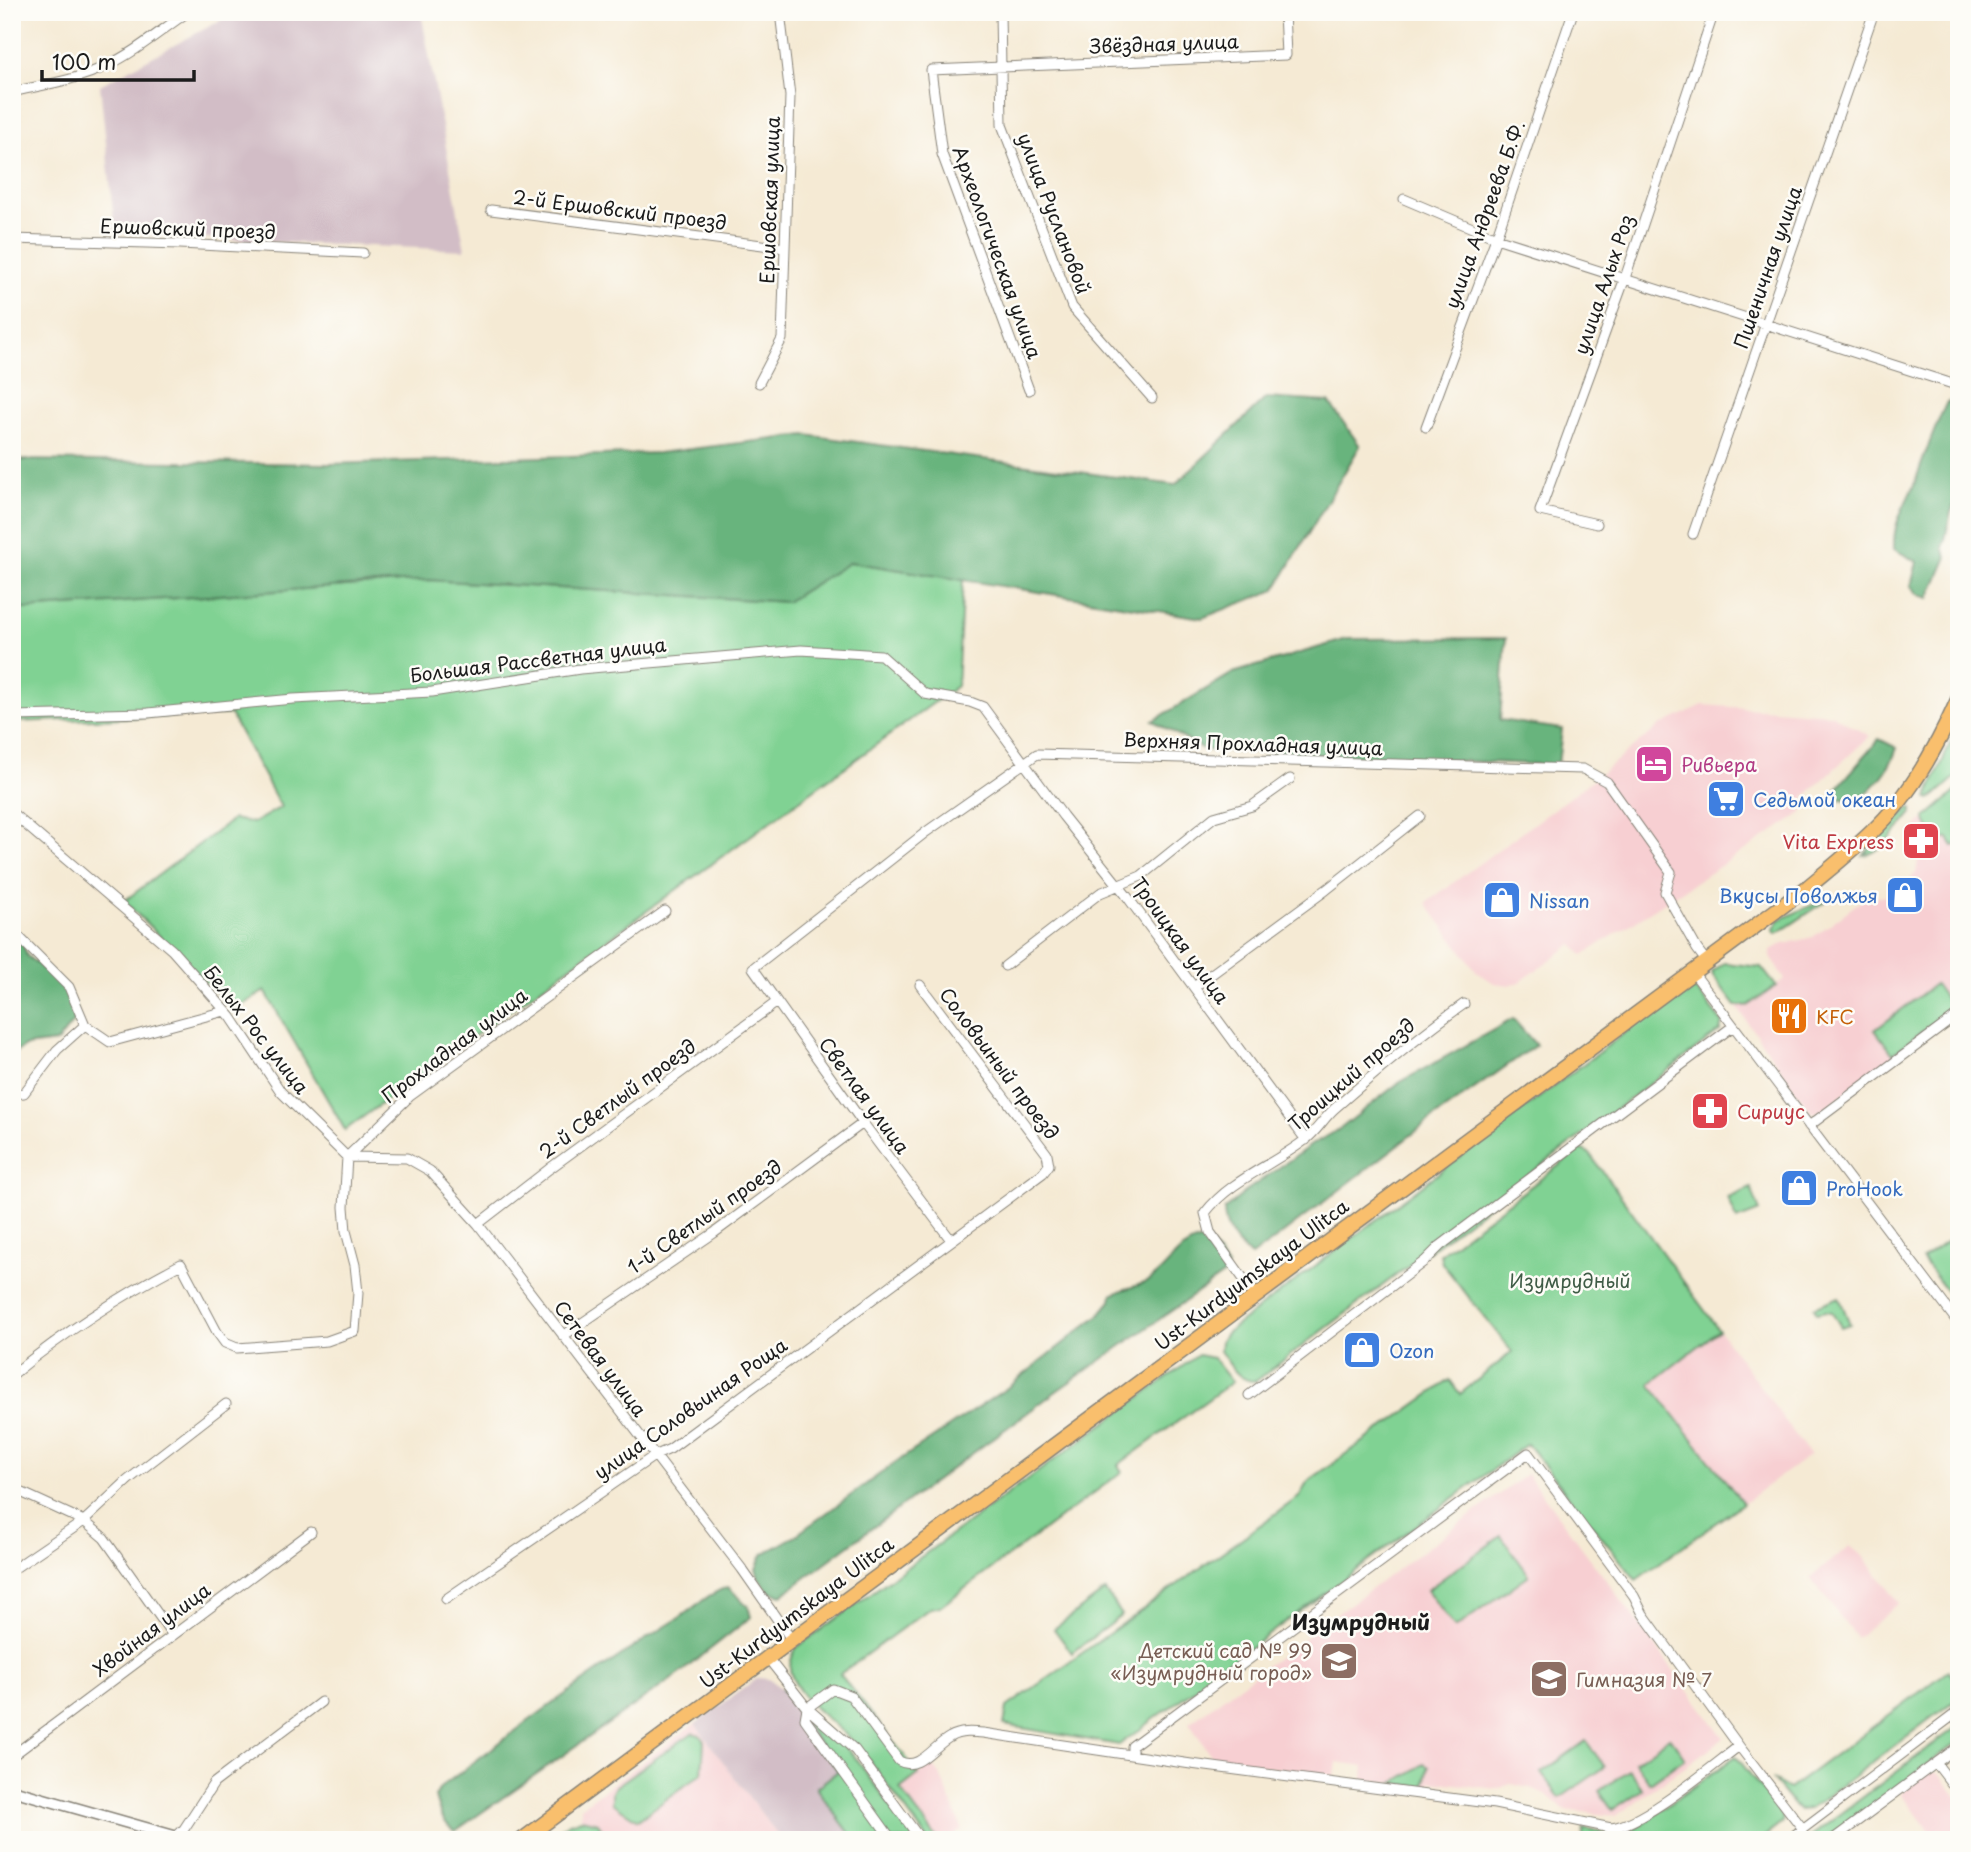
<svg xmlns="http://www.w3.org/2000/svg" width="1971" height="1852" font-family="'Playpen Sans',sans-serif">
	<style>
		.built { fill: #f7cfd2 }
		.industrial { fill: #d2bdc6 }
		.green { fill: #80d293; stroke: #4e7758; stroke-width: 2 }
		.forest { fill: #68b47d; stroke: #42684c; stroke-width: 2 }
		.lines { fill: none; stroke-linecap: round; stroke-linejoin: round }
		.minor-casing { stroke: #888378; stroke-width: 11 }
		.tertiary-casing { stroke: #888378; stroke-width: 13 }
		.primary-casing { stroke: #888378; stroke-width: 17 }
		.minor { stroke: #fff; stroke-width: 9 }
		.tertiary { stroke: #fff; stroke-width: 10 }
		.primary { stroke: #f9bf6d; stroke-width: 14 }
		.labels { text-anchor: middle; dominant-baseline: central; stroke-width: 5; stroke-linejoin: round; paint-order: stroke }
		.street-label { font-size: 19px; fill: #1c1c1c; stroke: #fdfcf7 }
		.hotel-label { font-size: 19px; fill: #b23c85; stroke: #fdfcf7; text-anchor: start }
		.shop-label { font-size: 19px; fill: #366cbe; stroke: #fdfcf7; text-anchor: start }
		.health-label { font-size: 19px; fill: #be3a42; stroke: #fdfcf7; text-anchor: end }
		.food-label { font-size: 19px; fill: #c56008; stroke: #fdfcf7; text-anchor: start }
		.park-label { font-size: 19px; fill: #3f5c46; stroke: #fdfcf7 }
		.education-label { font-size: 19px; fill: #785e54; stroke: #fdfcf7; text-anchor: end }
		.neighbourhood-label { font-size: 21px; font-weight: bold; fill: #1c1c1c; stroke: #fdfcf7 }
	</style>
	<rect width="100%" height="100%" fill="#fdfcf7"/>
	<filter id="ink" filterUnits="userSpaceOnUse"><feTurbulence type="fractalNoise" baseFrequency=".0143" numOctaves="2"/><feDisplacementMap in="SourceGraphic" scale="14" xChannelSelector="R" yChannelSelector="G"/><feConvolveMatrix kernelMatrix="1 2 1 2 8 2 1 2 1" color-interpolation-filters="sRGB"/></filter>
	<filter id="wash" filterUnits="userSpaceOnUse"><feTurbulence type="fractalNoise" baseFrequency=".00686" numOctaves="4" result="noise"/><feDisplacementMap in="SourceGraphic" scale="28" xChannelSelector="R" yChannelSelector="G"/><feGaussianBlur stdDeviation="1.57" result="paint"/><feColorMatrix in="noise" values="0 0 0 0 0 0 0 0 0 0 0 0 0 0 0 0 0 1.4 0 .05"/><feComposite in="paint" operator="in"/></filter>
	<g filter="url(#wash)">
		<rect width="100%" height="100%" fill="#f5ead4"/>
		<path class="built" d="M1703,705L1831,714L1870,736L1804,797L1802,813L1583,955L1572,944L1520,982L1510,985L1494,983L1477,972L1426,903L1590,782L1661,725Z
			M1925,818L1935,842L1950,837L1953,846L1959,844V1009L1821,1111L1816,1113L1811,1112L1736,1006H1748L1785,979L1771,959V950L1780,945L1813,937L1865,898L1885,896L1898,889L1916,873L1918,860L1910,833Z
			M1719,1330L1810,1455L1743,1503L1650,1383Z
			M1527,1474L1724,1738L1616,1816L1564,1810L1546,1794L1530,1788L1511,1784L1497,1789L1431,1781L1429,1788L1424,1787L1429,1767L1424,1764L1393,1783L1363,1780L1364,1766L1337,1762L1335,1776L1214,1760L1189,1723Z
			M1850,1546L1865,1558L1899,1603L1857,1638L1810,1578Z
			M695,1724L781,1840H609L598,1823L581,1819V1807Z
			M932,1765L940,1774L962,1829L947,1840H938L900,1789Z
			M1929,1771L1939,1774L1959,1799V1840H1941L1935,1832H1930L1901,1793Z"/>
		<path class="industrial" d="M236,12H421L465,250L252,241L115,232L100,85Z
			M758,1678L768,1679L781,1688L838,1771L816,1788L855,1840H781L695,1724Z"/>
		<path class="green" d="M850,562L963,580L957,686L345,1130L265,991L234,1010L124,901L233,819L253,823L281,807L230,714L12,722V610L429,580L786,602Z
			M1959,723V774L1930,800L1927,798Z
			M1959,789V844L1953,846L1949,838L1935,842L1925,818Z
			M1909,808H1912V813C1900,827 1881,854 1863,855Z
			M1828,898L1829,899L1781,931L1776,933L1773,931L1779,920Z
			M1724,963L1761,967L1776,986L1748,1006H1736L1713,976L1712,972Z
			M1935,984L1952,1008L1893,1054L1875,1030Z
			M1692,988L1697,991L1722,1022L1720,1031L1256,1381C1238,1382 1230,1364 1220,1351L1221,1341L1226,1333L1683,989Z
			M1581,1149L1589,1153L1719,1330L1650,1384L1743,1503L1636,1580L1527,1444L1119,1745L1004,1725L1007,1707L1299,1497L1307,1482L1450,1380L1460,1394L1512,1352L1442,1263L1440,1254Z
			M1751,1188L1760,1211L1737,1220L1728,1198Z
			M1959,1233V1307L1922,1259Z
			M1839,1297L1850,1324L1841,1327L1832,1312L1826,1311L1817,1313L1814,1307Z
			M1198,1355L1213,1358L1232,1382L1118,1465L1122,1472L941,1606L930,1608L840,1674L919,1774L900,1789L938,1840H928C905,1810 884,1778 860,1749C839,1725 806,1707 793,1679C787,1667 791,1659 796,1648Z
			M1501,1536L1529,1575L1455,1628L1427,1590Z
			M1105,1591L1122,1615L1072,1653L1054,1629Z
			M1948,1671L1959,1684V1697L1810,1809L1799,1810L1795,1807L1772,1779L1789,1789Z
			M781,1688L853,1755L916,1840H855L816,1788L838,1771Z
			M1959,1725V1741L1826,1840H1806Z
			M692,1733L701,1736L704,1742L702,1773L638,1820L612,1803V1792L615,1787Z
			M1670,1737L1685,1758L1650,1783L1635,1762Z
			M1586,1741L1605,1767L1560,1798L1541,1773Z
			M1736,1756L1783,1817L1782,1823L1760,1840H1582L1584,1828C1601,1831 1617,1837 1633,1830Z
			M1424,1764L1429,1767L1424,1787L1393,1783Z
			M1629,1770L1643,1789L1612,1810L1599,1791Z
			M581,1819L598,1823L609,1840H548L567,1824Z"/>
		<path class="forest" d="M1266,398L1329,402L1360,446L1275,590L1202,618L850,562L786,602L429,580L12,610V461L18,460L330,464L658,453L806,435L1175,485Z
			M1959,401V494L1951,512L1943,548L1947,557L1929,598L1919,595L1911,586L1917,562L1894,549C1893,520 1905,507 1915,482C1925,455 1934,428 1947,402Z
			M1506,638L1500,720L1562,729L1558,765L1205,750L1153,721L1233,673L1347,639Z
			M1879,739L1897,748C1889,772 1877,784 1859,800L1838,799L1834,792Z
			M12,937L23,944L27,956L65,986L77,1017L57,1042L25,1046L12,1055Z
			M1513,1019L1536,1045L1436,1116L1269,1244L1251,1256C1235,1244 1224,1230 1224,1210L1250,1188L1314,1143L1340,1129L1397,1084Z
			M1203,1240L1211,1245L1228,1267L1223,1275L1058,1390L782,1595L769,1592L759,1578L756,1569L762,1555L795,1536L895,1463L1007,1388L1099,1315L1111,1301L1112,1295C1123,1288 1133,1288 1144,1283C1167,1273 1176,1244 1203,1240Z
			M728,1587L748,1606L751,1617L675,1677L455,1831C443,1824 438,1809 435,1797L440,1788C517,1729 596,1669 679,1618C696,1607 708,1593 728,1587Z"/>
	</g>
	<g filter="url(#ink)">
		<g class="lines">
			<defs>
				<path id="minor" d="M1000,12L1002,125L1072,307L1152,398
					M12,92C43,85 78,80 106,66C136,52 161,30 188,12
					M1404,199L1496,238L1959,386
					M491,210L785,248
					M12,239L180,244L363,253
					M759,383L782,339L790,96L780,12
					M1029,390L942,154L931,70L1286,55L1284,12
					M1426,427L1496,238L1573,12
					M1597,524L1540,511L1625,278L1714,12
					M1693,534L1874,12
					M12,716L148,713L293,699L432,692L580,669L801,650L881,655L925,694L970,702L983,707L1063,816L1126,895L1306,1140
					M12,813L172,950L231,1017L281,1092L347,1157L407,1158L430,1171L478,1224L742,1569L791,1639
					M12,930L69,987L85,1025
					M1005,966L1100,893L1141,876L1214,817L1252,806L1290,779
					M1692,971L1959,1324
					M1194,987L1326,890L1420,816
					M12,1094L24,1093L57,1050L85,1025L110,1042L225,1011
					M1809,1126L1959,1014
					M478,1224L549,1169L777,1002
					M951,1240L863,1123L753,968L926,832L1037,754L1583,769L1607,782L1671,872L1665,892L1697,949L1706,961
					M1255,1295L1210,1232L1205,1213C1230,1180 1273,1165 1305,1140C1316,1132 1324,1118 1334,1109C1377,1071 1417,1037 1464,1004
					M563,1336L714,1233L863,1123
					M12,1375C65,1332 120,1296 181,1264L217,1332L225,1343L237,1348L327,1341L355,1331L358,1293L355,1265L346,1231L344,1207L347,1157L410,1096L665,911
					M1249,1395L1426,1260L1440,1246L1732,1027
					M12,1488L84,1521L104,1538L172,1634
					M12,1570L84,1521L128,1480L226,1404
					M446,1599L654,1456L670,1449L1043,1173L1049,1165L1047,1154L920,985
					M767,1657L807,1708L855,1750L921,1840
					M807,1708L833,1689L851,1696L899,1761C919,1772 933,1746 950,1737C960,1731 972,1732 983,1733L1191,1764L1495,1804L1611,1828C1643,1825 1711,1767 1739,1746L1803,1829
					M807,1708L805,1719L892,1840
					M1132,1753V1746L1528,1453L1634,1596L1643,1614L1739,1746
					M12,1756L311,1532
					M1936,1763L1959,1793
					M173,1840L184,1829L214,1783L321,1702
					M1788,1840L1959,1711
					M1832,1840L1959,1746"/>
				<path id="tertiary" d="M12,1790L188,1840"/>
				<path id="primary" d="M522,1840L1808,887C1832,867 1856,848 1878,826C1913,791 1939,743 1959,698"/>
			</defs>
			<use href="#minor" class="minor-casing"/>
			<use href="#tertiary" class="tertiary-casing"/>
			<use href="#primary" class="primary-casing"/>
			<use href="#minor" class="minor"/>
			<use href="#tertiary" class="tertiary"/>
			<use href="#primary" class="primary"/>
		</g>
	</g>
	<defs>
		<symbol id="hotel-square" viewBox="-11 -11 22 22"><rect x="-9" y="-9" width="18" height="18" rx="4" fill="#d1479c" stroke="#fdfcf7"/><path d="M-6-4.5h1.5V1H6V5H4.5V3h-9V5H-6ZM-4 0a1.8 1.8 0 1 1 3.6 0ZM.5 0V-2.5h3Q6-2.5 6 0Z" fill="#fff"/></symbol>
		<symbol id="supermarket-square" viewBox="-11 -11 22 22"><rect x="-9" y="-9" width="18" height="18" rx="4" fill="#3f7fe0" stroke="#fdfcf7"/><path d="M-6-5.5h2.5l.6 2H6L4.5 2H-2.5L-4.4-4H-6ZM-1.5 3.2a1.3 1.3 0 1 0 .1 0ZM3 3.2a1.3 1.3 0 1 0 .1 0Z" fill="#fff"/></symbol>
		<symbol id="pharmacy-square" viewBox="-11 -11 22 22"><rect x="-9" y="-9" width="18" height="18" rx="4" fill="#e0444e" stroke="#fdfcf7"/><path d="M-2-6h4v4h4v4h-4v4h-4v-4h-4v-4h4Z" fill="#fff"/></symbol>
		<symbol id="shop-square" viewBox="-11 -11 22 22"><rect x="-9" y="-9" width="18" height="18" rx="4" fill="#3f7fe0" stroke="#fdfcf7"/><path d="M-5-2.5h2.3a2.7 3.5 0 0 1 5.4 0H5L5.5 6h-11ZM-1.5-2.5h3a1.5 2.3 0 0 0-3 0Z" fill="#fff"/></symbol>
		<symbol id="restaurant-square" viewBox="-11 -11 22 22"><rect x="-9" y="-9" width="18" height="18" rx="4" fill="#e8710a" stroke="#fdfcf7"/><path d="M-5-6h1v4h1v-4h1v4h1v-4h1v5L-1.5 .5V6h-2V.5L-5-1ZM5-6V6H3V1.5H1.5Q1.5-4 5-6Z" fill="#fff"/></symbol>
		<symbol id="school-square" viewBox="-11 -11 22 22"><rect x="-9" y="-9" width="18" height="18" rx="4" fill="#8d6e63" stroke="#fdfcf7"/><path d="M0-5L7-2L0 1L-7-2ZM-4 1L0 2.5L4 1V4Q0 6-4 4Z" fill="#fff"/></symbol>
	</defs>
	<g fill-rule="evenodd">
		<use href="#hotel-square" x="1632" y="742" width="44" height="44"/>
		<use href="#supermarket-square" x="1704" y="777" width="44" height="44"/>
		<use href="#pharmacy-square" x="1899" y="819" width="44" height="44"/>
		<use href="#shop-square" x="1883" y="873" width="44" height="44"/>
		<use href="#shop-square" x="1480" y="878" width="44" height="44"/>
		<use href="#restaurant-square" x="1767" y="994" width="44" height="44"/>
		<use href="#pharmacy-square" x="1688" y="1089" width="44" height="44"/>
		<use href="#shop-square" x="1777" y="1166" width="44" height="44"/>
		<use href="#shop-square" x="1340" y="1328" width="44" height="44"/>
		<use href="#school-square" x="1317" y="1639" width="44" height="44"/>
		<use href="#school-square" x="1527" y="1657" width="44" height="44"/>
	</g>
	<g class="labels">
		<g class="street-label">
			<text transform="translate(1164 43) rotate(-2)">Звёздная улица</text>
			<text transform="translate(769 200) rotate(-88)">Ершовская улица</text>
			<text transform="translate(620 209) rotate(7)">2-й Ершовский проезд</text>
			<text transform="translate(1055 213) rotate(69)">улица Руслановой</text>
			<text transform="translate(1484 214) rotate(-70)">улица Андреева Б.Ф.</text>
			<text transform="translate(188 228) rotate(2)">Ершовский проезд</text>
			<text transform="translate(998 252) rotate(70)">Археологическая улица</text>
			<text transform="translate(1767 267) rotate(-71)">Пшеничная улица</text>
			<text transform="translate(1603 284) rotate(-71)">улица Алых Роз</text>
			<text transform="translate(538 659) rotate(-7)">Большая Рассветная улица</text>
			<text transform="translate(1253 743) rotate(2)">Верхняя Прохладная улица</text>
			<text transform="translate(1181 940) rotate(54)">Троицкая улица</text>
			<text transform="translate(257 1029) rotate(52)">Белых Рос улица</text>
			<text transform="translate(454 1045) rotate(-37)">Прохладная улица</text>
			<text transform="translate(1000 1063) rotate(53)">Соловьиный проезд</text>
			<text transform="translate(1351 1074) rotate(-41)">Троицкий проезд</text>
			<text transform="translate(865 1095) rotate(54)">Светлая улица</text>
			<text transform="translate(617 1098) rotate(-36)">2-й Светлый проезд</text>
			<text transform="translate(704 1216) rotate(-35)">1-й Светлый проезд</text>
			<text transform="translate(1251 1274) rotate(-37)">Ust-Kurdyumskaya Ulitca</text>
			<text transform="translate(601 1358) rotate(53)">Сетевая улица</text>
			<text transform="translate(690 1408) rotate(-35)">улица Соловьиная Роща</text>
			<text transform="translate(796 1612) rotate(-37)">Ust-Kurdyumskaya Ulitca</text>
			<text transform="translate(151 1629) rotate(-37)">Хвойная улица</text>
		</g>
		<g class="hotel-label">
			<text x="1681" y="764">Ривьера</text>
		</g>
		<g class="shop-label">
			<text x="1753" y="799">Седьмой океан</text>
			<text x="1878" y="895" text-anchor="end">Вкусы Поволжья</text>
			<text x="1529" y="900">Nissan</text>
			<text x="1826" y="1188">ProHook</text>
			<text x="1389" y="1350">Ozon</text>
		</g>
		<g class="health-label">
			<text x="1894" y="841">Vita Express</text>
			<text x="1737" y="1111" text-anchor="start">Сириус</text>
		</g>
		<g class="food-label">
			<text x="1816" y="1016">KFC</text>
		</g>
		<g class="park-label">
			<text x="1570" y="1280">Изумрудный</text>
		</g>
		<g class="education-label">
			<text x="1312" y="1650">Детский сад № 99<tspan x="1312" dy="22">«Изумрудный город»</tspan></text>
			<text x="1576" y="1679" text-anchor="start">Гимназия № 7</text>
		</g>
		<g class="neighbourhood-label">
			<text x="1361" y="1621">Изумрудный</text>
		</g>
	</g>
	<rect width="1971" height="1852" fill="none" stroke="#fdfcf7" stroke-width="42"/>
	<path d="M42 70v10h152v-10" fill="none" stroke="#1c1c1c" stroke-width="3.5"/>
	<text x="52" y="70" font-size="21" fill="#1c1c1c" stroke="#fdfcf7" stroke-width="5" paint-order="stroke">100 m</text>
</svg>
